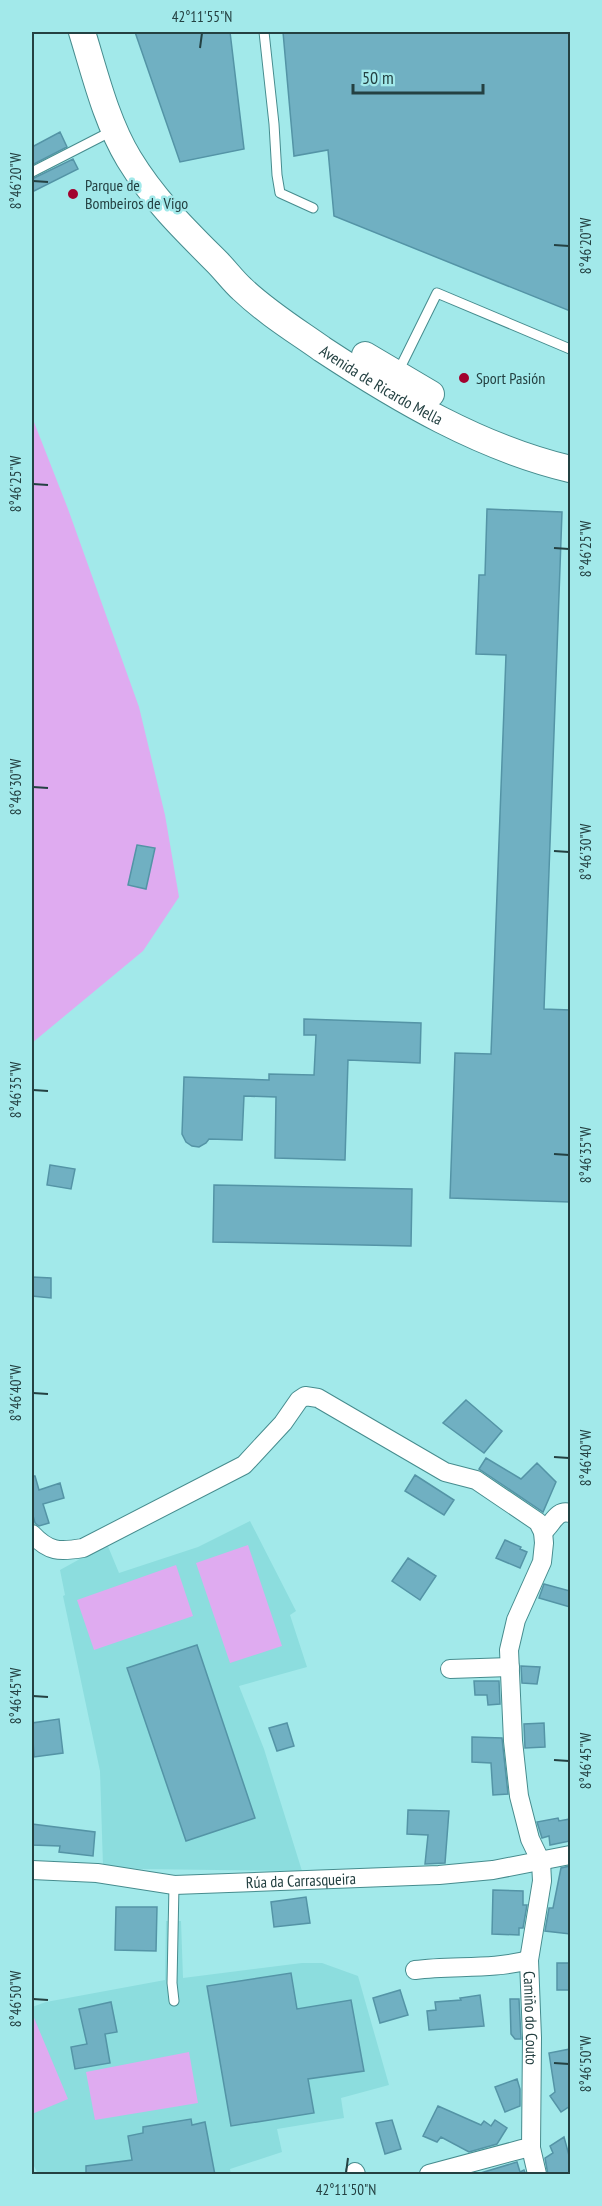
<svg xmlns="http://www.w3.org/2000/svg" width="602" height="2206" font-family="'PT Sans Narrow',sans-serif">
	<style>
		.built { fill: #8cddde }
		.green { fill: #dfabf0 }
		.building { fill: #70b0c2; stroke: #5494a6; stroke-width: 1.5 }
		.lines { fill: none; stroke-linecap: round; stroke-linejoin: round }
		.service-casing { stroke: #468c8e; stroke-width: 11 }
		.minor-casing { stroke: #468c8e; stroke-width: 20 }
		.secondary-casing { stroke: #468c8e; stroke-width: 28 }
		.service { stroke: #fff; stroke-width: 9 }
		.minor { stroke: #fff; stroke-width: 18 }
		.secondary { stroke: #fff; stroke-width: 26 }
		.ticks { fill: none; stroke: #244142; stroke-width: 2 }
		.poi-dot { fill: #a2022e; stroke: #a2e9ea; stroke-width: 2 }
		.labels { text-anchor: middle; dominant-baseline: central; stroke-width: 5; stroke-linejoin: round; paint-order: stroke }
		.poi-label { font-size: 16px; fill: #244142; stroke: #a2e9ea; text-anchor: start }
		.street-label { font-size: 16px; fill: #244142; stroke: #a2e9ea }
		.neatline { fill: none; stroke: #244142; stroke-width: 2 }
		.ticks-label { font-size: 15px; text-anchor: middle; fill: #244142 }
	</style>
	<rect width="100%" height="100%" fill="#a2e9ea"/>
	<path class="built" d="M250,1521L296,1611L290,1615L307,1667L239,1686L264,1749L302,1871L140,1869L103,1866L100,1771L63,1596L65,1595L60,1570L107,1544L119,1573L198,1547Z
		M166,1921H181L183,1978L302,1963H322L358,1976L389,2085L341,2098L344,2118L277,2129L282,2152L230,2169L231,2174H38L32,2162V2007L46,2002L165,1980Z"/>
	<path class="green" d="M32,417L68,509L139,707L165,815L179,897L143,951L32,1043Z
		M248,1545L282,1646L230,1663L196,1563Z
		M176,1565L193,1616L94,1650L77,1600Z
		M32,2013L68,2099L32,2114Z
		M189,2052L198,2103L95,2120L86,2072Z"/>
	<path class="building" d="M135,32H230L244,149L180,162Z
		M283,32H570V311L334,216L328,150L294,156Z
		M60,132L67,147L32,165V147Z
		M73,159L78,169L32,192V179Z
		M487,509L562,512L544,1009L570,1010V1202L450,1198L455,1053L491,1054L506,655L476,654L479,575H485Z
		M137,845L155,848L146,889L128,885Z
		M304,1019L421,1023L420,1063L348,1060L345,1160L275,1158L276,1097L244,1096L242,1140L209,1139L206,1143L199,1147L192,1146L186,1142L182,1134L184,1077L269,1080V1074L314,1075L316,1035H304Z
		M50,1165L75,1169L71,1189L47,1185Z
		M214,1185L412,1189L411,1246L213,1242Z
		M32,1277L51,1278V1298L32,1296Z
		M466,1400L502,1431L484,1453L443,1423Z
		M486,1458L521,1479L537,1463L556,1482L543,1512L479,1469Z
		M415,1475L454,1500L444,1515L405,1491Z
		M32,1476H35L39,1490L60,1483L64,1498L43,1504L49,1523L39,1526L35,1523L32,1512Z
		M505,1540L521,1547L520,1549L527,1552L520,1568L496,1558Z
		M408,1558L436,1576L420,1600L392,1581Z
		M544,1584L570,1591V1607L539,1598Z
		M197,1645L255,1818L186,1841L127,1668Z
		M521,1666L540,1667L537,1684L522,1683Z
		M474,1681H499L500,1704L488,1705L487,1695H475Z
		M59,1719L63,1753L34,1757L32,1723Z
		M287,1723L294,1746L277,1751L269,1728Z
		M544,1723L545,1747L525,1748L524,1724Z
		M472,1737L502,1738L508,1794L493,1795L491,1763L472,1762Z
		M408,1810L449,1811L445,1863L425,1864L428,1835L407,1834Z
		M558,1818L559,1821L570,1819V1841L550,1845L549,1836L542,1838L537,1822Z
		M32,1824L95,1832L93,1856L59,1852L60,1846L32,1845Z
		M570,1866V1934L545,1931L549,1908H553L561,1868Z
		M493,1890L523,1891V1905H527L523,1928H519V1935L492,1934Z
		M306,1897L310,1923L274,1927L271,1902Z
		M116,1907H157L156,1951L115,1950Z
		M557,1963H570V1990H557Z
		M291,1973L297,2009L351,2000L364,2071L308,2079L314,2113L231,2126L207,1986Z
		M400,1990L408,2015L380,2023L373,1998Z
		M480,1995L484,2026L429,2030L427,2011L436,2010L435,2002L461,2000L460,1998Z
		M510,1999H519L521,2039H515L511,2034Z
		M111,2002L117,2032L105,2034L110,2063L75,2069L71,2047L87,2044L79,2009Z
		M570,2049V2106L561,2112L550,2096L555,2092L549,2053Z
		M517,2079L520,2089V2106L505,2112L495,2087Z
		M438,2106L481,2125L484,2121L491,2126L495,2120L507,2128L497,2144L469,2152L441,2137L437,2142L423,2136Z
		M191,2119L192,2125L205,2122L215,2175H86V2166L132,2160L128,2136L143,2133V2127Z
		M392,2120L401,2149L385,2154L376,2123Z
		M564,2137L570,2159V2175H548L545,2158L553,2153L550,2146Z
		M517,2162L520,2172L524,2170L526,2175H474Z"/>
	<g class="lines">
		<defs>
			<path id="service" d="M264,32L274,124L277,175L280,193L313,208
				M32,172L112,131
				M397,374L437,293L570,349
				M174,2001L172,1983L174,1885"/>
			<g id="minor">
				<path d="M543,1532C553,1524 556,1509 570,1513"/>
				<path id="s1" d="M32,1534C49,1552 59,1552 83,1548L244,1465L283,1423L299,1400L305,1396L318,1398L445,1472L476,1480L538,1522L543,1532L544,1543L542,1562L516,1620L509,1650L513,1741L519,1796L530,1839L541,1862L542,1881L529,1960L532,2038L531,2148L537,2174"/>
				<path d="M450,1669L510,1667"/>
				<path id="s2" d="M32,1870L97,1873L174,1885L439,1875L493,1870L570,1855"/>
				<path d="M415,1970C453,1965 492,1970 529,1960"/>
				<path d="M355,2172L356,2174"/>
				<path d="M429,2174L522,2149L531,2148"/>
			</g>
			<g id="secondary">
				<path id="s3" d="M82,32C95,74 106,121 129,159C154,200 184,229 217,262C226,271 233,281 242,289C266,312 295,330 322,349C398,399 481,448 570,469"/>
				<path d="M365,355L431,394"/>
			</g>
		</defs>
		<use href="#service" class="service-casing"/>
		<use href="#minor" class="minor-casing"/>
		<use href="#secondary" class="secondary-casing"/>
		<use href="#service" class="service"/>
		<use href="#minor" class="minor"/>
		<use href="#secondary" class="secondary"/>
	</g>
	<path class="ticks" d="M200,48L202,33M33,181L48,182M554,245L569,246M33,484L48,485M554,548L569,549M33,787L48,788M554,851L569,852M33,1090L48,1091M554,1154L569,1155M33,1393L48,1394M554,1457L569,1458M33,1696L48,1697M554,1760L569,1761M33,1999L48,2000M554,2063L569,2064M346,2173L348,2158"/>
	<g class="poi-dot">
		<circle cx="73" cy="194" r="6"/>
		<circle cx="464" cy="378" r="6"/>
	</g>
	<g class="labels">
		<g class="poi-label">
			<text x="85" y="185">Parque de<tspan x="85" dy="18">Bombeiros de Vigo</tspan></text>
			<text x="476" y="378">Sport Pasión</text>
		</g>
		<g class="street-label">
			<text stroke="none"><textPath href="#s3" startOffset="478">Avenida de Ricardo Mella</textPath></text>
			<text stroke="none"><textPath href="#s2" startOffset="270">Rúa da Carrasqueira</textPath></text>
			<text stroke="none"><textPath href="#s1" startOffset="1106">Camiño do Couto</textPath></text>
		</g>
	</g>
	<rect width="602" height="2206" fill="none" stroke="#a2e9ea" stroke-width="66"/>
	<path d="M353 84v9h130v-9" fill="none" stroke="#244142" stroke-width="3"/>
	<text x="362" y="84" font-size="18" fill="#244142" stroke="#a2e9ea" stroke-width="4.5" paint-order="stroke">50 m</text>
	<rect x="33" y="33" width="536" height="2140" class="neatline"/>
	<g class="ticks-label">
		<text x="202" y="22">42°11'55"N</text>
		<text transform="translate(16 181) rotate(-90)" y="5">8°46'20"W</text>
		<text transform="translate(586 246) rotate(-90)" y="5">8°46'20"W</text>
		<text transform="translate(16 484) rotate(-90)" y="5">8°46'25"W</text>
		<text transform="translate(586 549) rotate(-90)" y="5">8°46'25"W</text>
		<text transform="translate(16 787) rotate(-90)" y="5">8°46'30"W</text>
		<text transform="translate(586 852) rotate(-90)" y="5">8°46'30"W</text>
		<text transform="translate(16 1090) rotate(-90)" y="5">8°46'35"W</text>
		<text transform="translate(586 1155) rotate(-90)" y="5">8°46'35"W</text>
		<text transform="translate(16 1393) rotate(-90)" y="5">8°46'40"W</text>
		<text transform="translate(586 1458) rotate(-90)" y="5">8°46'40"W</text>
		<text transform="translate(16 1696) rotate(-90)" y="5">8°46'45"W</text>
		<text transform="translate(586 1761) rotate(-90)" y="5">8°46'45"W</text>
		<text transform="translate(16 1999) rotate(-90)" y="5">8°46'50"W</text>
		<text transform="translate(586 2064) rotate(-90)" y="5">8°46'50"W</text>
		<text x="346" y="2195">42°11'50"N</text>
	</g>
</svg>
